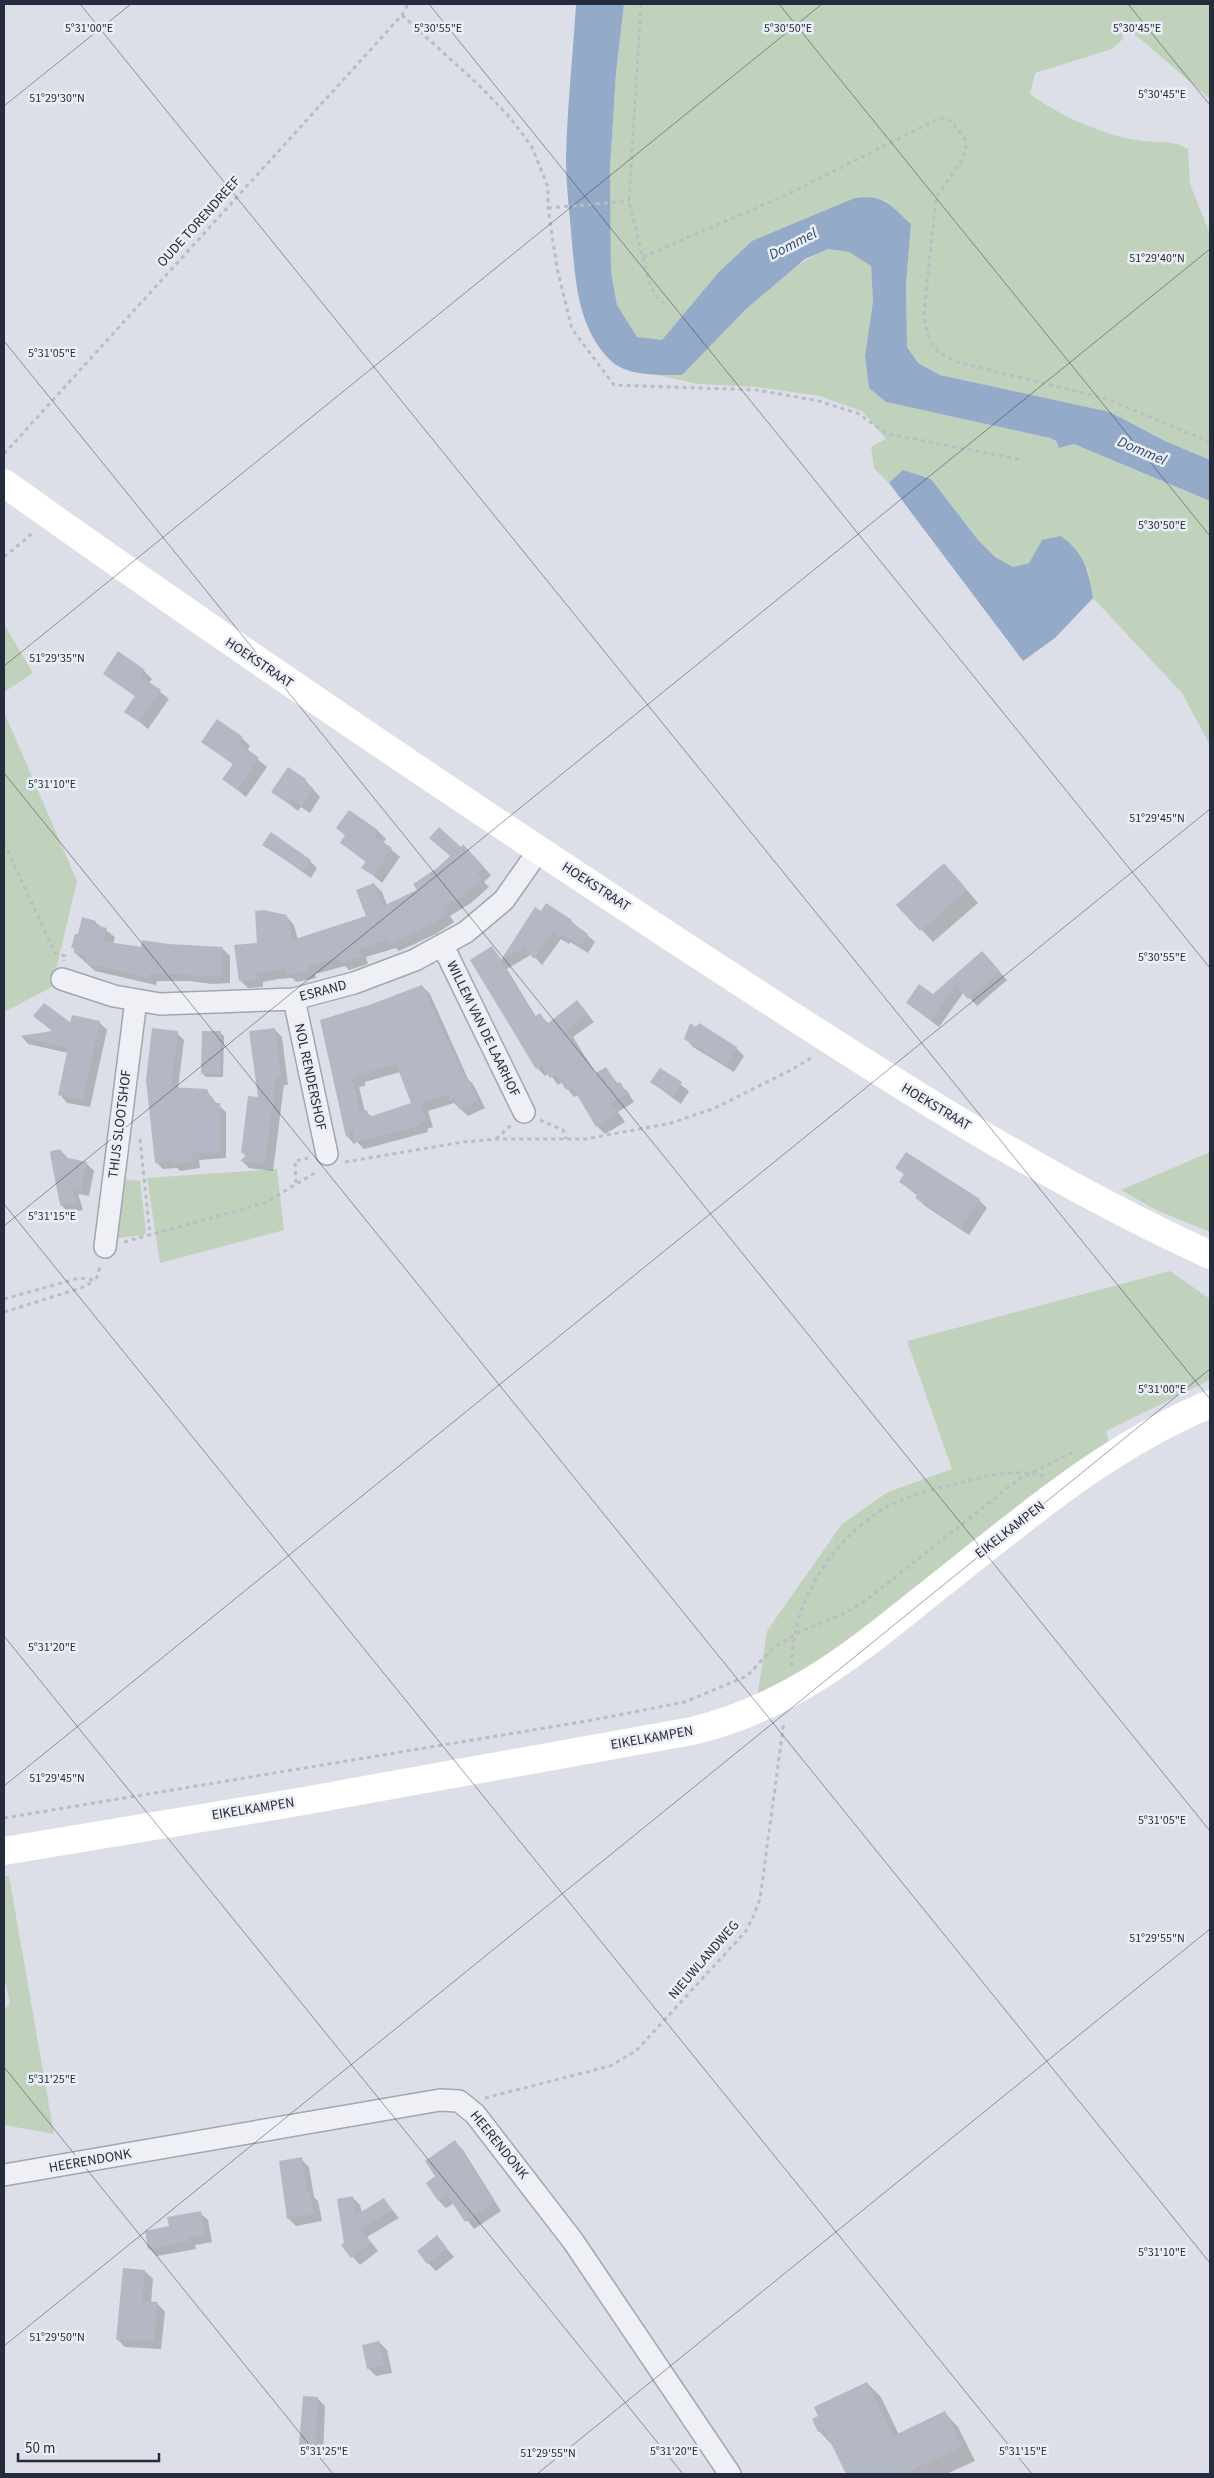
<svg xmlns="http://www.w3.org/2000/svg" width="1214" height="2478" font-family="'Source Sans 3',sans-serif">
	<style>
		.green { fill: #c0d1bc }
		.water { fill: #94aac9 }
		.shadow { fill: #0003; fill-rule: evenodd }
		.building { fill: #b3b8c4; fill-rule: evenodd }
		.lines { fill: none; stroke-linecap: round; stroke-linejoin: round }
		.street-casing { stroke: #a1a6b1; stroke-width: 24 }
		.path { stroke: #babdc5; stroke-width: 3; stroke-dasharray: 4 4; stroke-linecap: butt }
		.street { stroke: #eef0f5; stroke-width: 21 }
		.secondary { stroke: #fff; stroke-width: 28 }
		.ticks { fill: none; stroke: #252c3d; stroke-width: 1; stroke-opacity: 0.45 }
		.labels { text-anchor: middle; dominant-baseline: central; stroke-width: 5; stroke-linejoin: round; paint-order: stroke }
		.street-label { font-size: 14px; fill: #252c3d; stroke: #ebeef4 }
		.water-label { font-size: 15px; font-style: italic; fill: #2e4873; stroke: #ebeef4 }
		.ticks-label { font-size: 12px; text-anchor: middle; fill: #252c3d; stroke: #ebeef4; stroke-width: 5; stroke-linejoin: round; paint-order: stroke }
	</style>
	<rect width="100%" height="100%" fill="#dcdfe7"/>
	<path class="green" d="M624,4H1210V99L1123,24V39L1112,49L1035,73L1030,94C1059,116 1107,137 1144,141C1161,143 1173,140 1188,149L1190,184L1210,234V460L1165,441L1110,412L940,375L918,363L907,347L906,284L911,224L885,200L695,303L662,341L637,337L617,305L611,272L610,168L616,73Z
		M827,249L849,252L871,266L873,301L865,356L869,388L886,402L1050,438L1056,441L1059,448L1074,444L1210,501V745L1182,693L1093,598L1088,569L1042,540L1029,563L1013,567L995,557L978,540L931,479L903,470L889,483L874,468L871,447L886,439L863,412L820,396L756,387L698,384L657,375H682C725,331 772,274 827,249Z
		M4,624L33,673L4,692Z
		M4,712L77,881L52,987L4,1012Z
		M1210,1152V1232L1156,1210L1121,1190Z
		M277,1169L284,1230L160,1263L147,1178Z
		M122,1179L140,1181L146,1231L144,1235L119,1238L112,1233Z
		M1170,1271L1210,1299V1380L1106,1431L1110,1447L829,1661L757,1699L767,1631L842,1524L888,1492L952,1469L907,1341Z
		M4,1876H9L54,2134L4,2125V2011L10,2003L4,1977Z"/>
	<path class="water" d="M576,4H624L616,73L610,168L611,272L617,305L637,337L662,340L719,272L752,241L855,198C885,194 890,205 911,224L906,284L907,347L918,363L940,375L1110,412L1165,441L1210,460V501L1074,444L1059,448L1056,441L1050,438L886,402L869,388L865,356L873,301L871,266L849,252L828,249L805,259L746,309L682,375C660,375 626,377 609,359C578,326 576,285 572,243C570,215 566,187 566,159C567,107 573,55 576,4Z
		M903,470L931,479L978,540L995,557L1013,567L1029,563L1042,540L1061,536C1084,553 1089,571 1093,598L1055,638L1023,661L889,483Z"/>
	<path class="shadow" d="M144,671L152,679L149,683L169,699L148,729L126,711L136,697L105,674Z
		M242,738L250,746L247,751L267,767L246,797L224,779L234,765L203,742Z
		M305,780L320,797L310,813L301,807L298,811L273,792Z
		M349,811L378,831L386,839L383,843L400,857L382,883L363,867L366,862L341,843L346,836L338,828Z
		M264,845L310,861L317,868L311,878Z
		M461,848L471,854L491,875L484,882L489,887L471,903L450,916L454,922L436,934L399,951L396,948L366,957L368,964L349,970L345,966L315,974L316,978L296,982L292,978L279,979L263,982V987L248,988L240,980L258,944L286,916L294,925L298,940L368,916L374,884L382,892L387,905L418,891Z
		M956,877L978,903L933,942L898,905Z
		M541,913L571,921L595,942L588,953L570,942L569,944L561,939L542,965L532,954L507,969L536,1017L540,1015L549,1024L584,1009L594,1022L573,1037L596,1074L606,1068L618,1084L627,1091L634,1102L618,1112L625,1122L605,1134L597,1126L578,1095L574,1097L562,1082L558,1085L549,1073L545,1076L537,1068L492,948L502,960Z
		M95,922L115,937L113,944L142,949L222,948L230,956V983L212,984L190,981H157L156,985L95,971L75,953L73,947L79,936Z
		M990,961L1007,980L977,1006L964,992L939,1027L907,1003L933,996Z
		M422,986L430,994L468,1079L473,1084L485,1108L468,1116L454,1103L428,1111L433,1127L427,1129L428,1132L364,1149L357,1142L354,1144L347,1136L321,1021L372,1006ZM400,1072L412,1104L373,1117L365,1112L359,1087L365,1086V1082Z
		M35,1016L71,1025L99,1022L107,1030L90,1107L67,1103L60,1095L68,1053L28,1044L22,1037L53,1032Z
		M699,1024L736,1048L744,1056L734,1072L693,1047L685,1038Z
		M274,1029L282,1037L288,1085H284L273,1171L249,1168L242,1161L247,1157L242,1152L259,1099Z
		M177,1033L184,1040L178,1088L206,1090L217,1104L226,1112V1158L199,1160L200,1168L180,1171L177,1168L163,1169L156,1162Z
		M220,1033L224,1036L223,1077H206L202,1073Z
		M660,1069L689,1091L681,1104L651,1082Z
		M60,1150L68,1158L86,1163L94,1171L89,1196L78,1194L83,1210L69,1213L61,1205Z
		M897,1168L979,1200L987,1208L969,1235L925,1206L917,1198L918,1196L900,1182L905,1175Z
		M455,2142L463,2150L501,2211L474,2229L454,2203L446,2208L439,2201L437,2177Z
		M301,2159L309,2167L314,2197L318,2201L322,2221L296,2226L288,2218Z
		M352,2197L360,2205L362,2213L384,2200L399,2218L367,2237L378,2251L360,2265L343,2246L345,2244Z
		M200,2213L208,2220L212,2242L195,2245L196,2249L157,2256L149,2248L170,2227Z
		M436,2236L454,2257L436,2271L428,2263Z
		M145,2271L153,2279L151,2303H157L165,2312L161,2349L125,2347L117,2339Z
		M379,2342L387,2350L392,2373L376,2376L368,2368Z
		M867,2383L881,2397L899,2435L945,2413L958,2427L975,2461L946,2474H847L833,2446L819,2431Z
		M317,2398L325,2406L323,2455L308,2454L300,2446Z"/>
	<path class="building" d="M118,651L145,670L140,676L161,690L139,722L124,712L135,696L103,674Z
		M217,719L243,737L239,743L259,758L237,790L222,779L233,764L201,742Z
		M288,767L306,779L304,782L313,788L302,806L292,800L289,804L271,792Z
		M349,810L378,830L374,836L392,848L374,876L361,868L366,861L340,843L345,835L336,828Z
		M439,827L461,847L463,844L484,867L477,873L482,879L464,895L443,908L447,914L428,926L390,944L388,940L359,949L361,956L340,963L338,958L308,966L309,971L287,975L286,970L270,971L255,974L256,980L239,981L234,945L257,943L255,911L263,910L287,915L292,940L366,916L356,890L374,883L383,906L417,890L413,884L437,868L450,856L429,838Z
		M271,832L311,860L303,871L262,845Z
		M944,863L967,890L920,931L896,905Z
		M546,903L572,920L571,922L588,934L580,946L562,935L561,938L552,932L534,959L524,947L501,961L534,1017L540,1013L547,1024L577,1000L588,1014L566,1029L594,1074L606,1067L616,1084L620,1082L627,1094L611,1104L618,1114L596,1127L572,1086L566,1090L556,1074L550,1078L542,1065L536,1069L470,960L492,946L501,960L535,907L541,911Z
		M82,917L96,921L95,925L107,928L104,941L108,942L141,947L142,940L168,944L223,947L222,975L203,977L182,974H149L148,978L86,963L87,956L74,953L75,948H71L75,934H78Z
		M982,951L1000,971L968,999L955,985L931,1020L906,1003L919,984L933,994Z
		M422,985L464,1076L466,1075L478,1100L459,1109L454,1098L450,1100L448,1095L421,1103L426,1120L420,1122L421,1125L355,1142L353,1131L346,1137L320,1020L372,1004ZM396,1064L411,1103L369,1117L367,1110L360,1112L352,1080L358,1078V1075Z
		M44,1003L70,1022L72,1015L100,1021L83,1100L58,1095L68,1048L19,1036L52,1031L33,1016Z
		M690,1023L696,1027L699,1023L737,1047L726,1065L684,1039Z
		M152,1028L178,1031L171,1087L207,1089L213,1103H220V1152L192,1153L193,1162L172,1164V1161L155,1163L146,1080Z
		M275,1028L281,1077L276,1078L265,1164L240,1161L249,1153H241L248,1096L258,1097L249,1031Z
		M202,1031H221L220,1074H201Z
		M660,1068L682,1082L673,1097L650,1082Z
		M60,1149L63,1157L87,1162L81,1189L72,1187L76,1202L60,1205L50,1154L51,1151Z
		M906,1152L980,1199L961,1228L915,1198L918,1194L899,1182L904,1174L895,1168Z
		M455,2140L494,2203L465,2222L447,2195L438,2201L426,2183L435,2176L425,2161Z
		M302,2157L307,2192L310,2191L314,2214L287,2219L279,2161Z
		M353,2196L356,2215L384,2198L392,2210L360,2229L371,2243L351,2258L341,2245L344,2243L337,2199Z
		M201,2211L205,2235L188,2238L189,2241L148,2249L145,2231L169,2226L167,2217Z
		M437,2235L447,2248L427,2264L417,2251Z
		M123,2268L145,2270L142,2301L158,2302L154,2341L116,2340Z
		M379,2341L385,2365L367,2369L362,2345Z
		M867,2382L893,2436L945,2411L962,2447L904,2474H846L824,2429L818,2432L812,2419L818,2416L814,2407Z
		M303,2396L318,2397L315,2448L299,2446Z"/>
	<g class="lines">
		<defs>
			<path id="street" d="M443,946L524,1112
				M62,979L114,996L160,1004L294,999L354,983L415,960L466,932L504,900L539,850
				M294,999L327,1154
				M105,1247L136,1000
				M4,2175L440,2100L459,2101L475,2114L573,2241L730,2474"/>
		</defs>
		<use href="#street" class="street-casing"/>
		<path class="path" d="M641,4L629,201L648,279L655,295L663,303
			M402,15L483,89L512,120L532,147L548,187V208L557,268L572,329L614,385L757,390L819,401L857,413L888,434L1023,460
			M548,208L629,201
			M643,257L786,195L940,118L951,121L965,139L966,149L962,161L936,197L924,313C927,339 932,352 957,362L1104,398L1210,442
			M4,454L402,15L408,4
			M4,557L34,532
			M4,843L55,953L65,956L64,961
			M540,1120L563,1130L566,1139
			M140,1139L150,1235
			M496,1139L511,1125
			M345,1162L463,1142L496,1139H586L671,1123L715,1108L789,1071L813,1057
			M296,1183L295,1161L308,1158
			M124,1242L265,1203L318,1171
			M4,1299L79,1278L96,1280L100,1266
			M4,1312L81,1288L95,1281
			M791,1666C793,1649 794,1633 799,1617C814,1571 848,1528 890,1505C911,1494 936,1489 959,1483C986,1476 1017,1468 1044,1476
			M4,1818L587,1721L685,1702L747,1676L772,1649L795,1634L845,1613L865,1601L1019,1479L1073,1452
			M485,2098L610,2066L636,2051L746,1931L754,1915L760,1899L784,1721"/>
		<use href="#street" class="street"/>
		<path class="secondary" d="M4,483C227,642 454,795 683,945C854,1056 1024,1170 1210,1255
			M4,1851L304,1801L692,1731C784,1709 848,1659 920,1601C1012,1529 1101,1449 1210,1404"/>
	</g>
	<path class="ticks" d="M80,4L1210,1399M429,4L1210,968M779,4L1210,536M1128,4L1210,105M4,106L131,4M4,341L1210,1831M4,666L822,4M4,773L1210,2263M4,1204L1032,2474M4,1226L1210,249M4,1636L683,2474M4,1786L1210,809M4,2067L333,2474M4,2346L1210,1369M537,2474L1210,1929"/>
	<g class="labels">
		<g class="street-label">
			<text transform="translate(199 222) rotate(-48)">OUDE TORENDREEF</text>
			<text transform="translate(259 663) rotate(34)">HOEKSTRAAT</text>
			<text transform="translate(596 887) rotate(33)">HOEKSTRAAT</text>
			<text transform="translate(323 991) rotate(-15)">ESRAND</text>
			<text transform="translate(483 1029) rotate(64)">WILLEM VAN DE LAARHOF</text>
			<text transform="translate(310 1077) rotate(78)">NOL RENDERSHOF</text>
			<text transform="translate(936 1107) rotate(31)">HOEKSTRAAT</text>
			<text transform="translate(120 1124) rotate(-83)">THIJS SLOOTSHOF</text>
			<text transform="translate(1010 1530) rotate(-38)">EIKELKAMPEN</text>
			<text transform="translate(652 1738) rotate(-10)">EIKELKAMPEN</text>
			<text transform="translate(253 1809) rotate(-9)">EIKELKAMPEN</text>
			<text transform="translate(704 1960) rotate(-49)">NIEUWLANDWEG</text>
			<text transform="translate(499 2145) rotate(51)">HEERENDONK</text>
			<text transform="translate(90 2161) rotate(-10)">HEERENDONK</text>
		</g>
		<g class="water-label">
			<text transform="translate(793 244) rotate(-27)">Dommel</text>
			<text transform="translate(1142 451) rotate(23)">Dommel</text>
		</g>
	</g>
	<g class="ticks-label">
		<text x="89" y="32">5°31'00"E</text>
		<text x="438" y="32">5°30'55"E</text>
		<text x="1137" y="32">5°30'45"E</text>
		<text x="788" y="32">5°30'50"E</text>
		<text x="1162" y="98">5°30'45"E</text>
		<text x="57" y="102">51°29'30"N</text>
		<text x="1157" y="262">51°29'40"N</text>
		<text x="52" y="357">5°31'05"E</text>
		<text x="1162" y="529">5°30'50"E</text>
		<text x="57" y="662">51°29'35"N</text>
		<text x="52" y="788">5°31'10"E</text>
		<text x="1157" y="822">51°29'45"N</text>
		<text x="1162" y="961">5°30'55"E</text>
		<text x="52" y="1220">5°31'15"E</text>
		<text x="1162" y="1393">5°31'00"E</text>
		<text x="52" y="1651">5°31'20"E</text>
		<text x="57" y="1782">51°29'45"N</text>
		<text x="1162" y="1824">5°31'05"E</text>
		<text x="1157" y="1942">51°29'55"N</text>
		<text x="52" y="2083">5°31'25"E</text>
		<text x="1162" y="2256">5°31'10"E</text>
		<text x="57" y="2341">51°29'50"N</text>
		<text x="324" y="2455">5°31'25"E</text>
		<text x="674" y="2455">5°31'20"E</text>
		<text x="1023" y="2455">5°31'15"E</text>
		<text x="548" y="2457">51°29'55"N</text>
	</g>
	<rect width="1214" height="2478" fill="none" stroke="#252c3d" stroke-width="10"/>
	<path d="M18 2453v8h141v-8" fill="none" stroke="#252c3d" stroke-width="2.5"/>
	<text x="25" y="2453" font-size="15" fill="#252c3d" stroke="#ebeef4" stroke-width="4" paint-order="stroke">50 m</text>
</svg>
